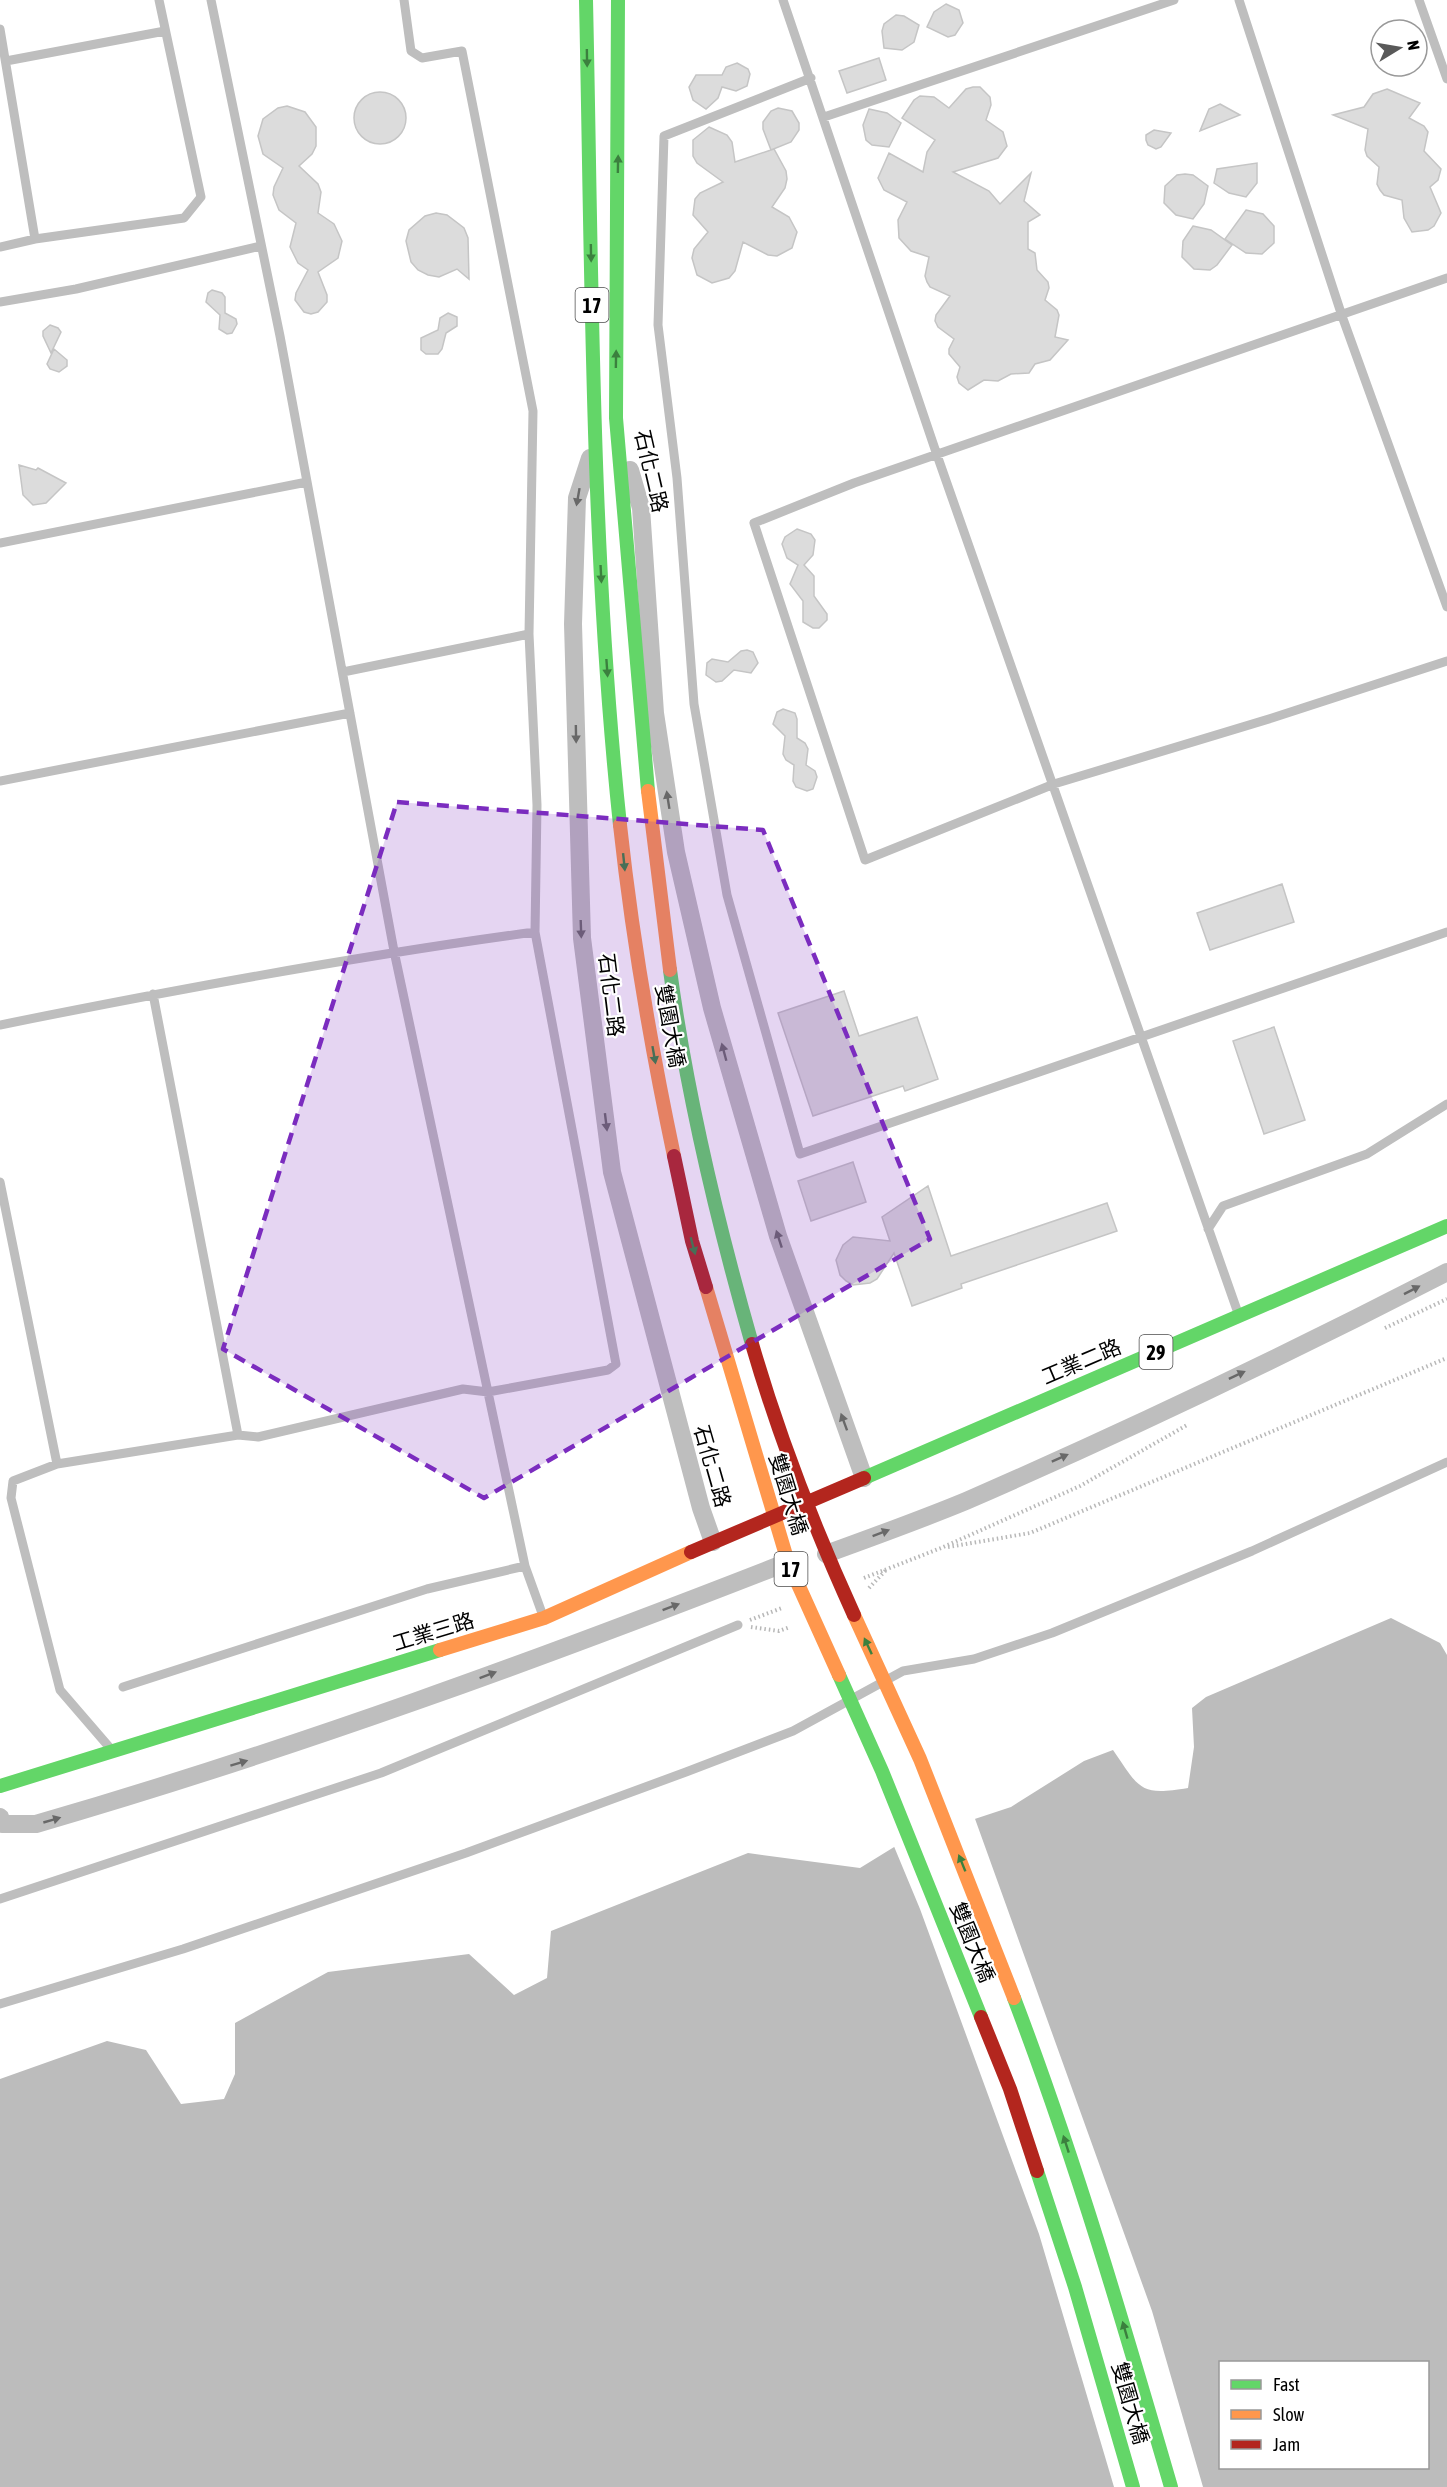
<svg xmlns="http://www.w3.org/2000/svg" width="1447" height="2487" font-family="'Asap Condensed','Noto Sans TC',sans-serif">
	<style>
		.water { fill: #bcbcbc; fill-rule: evenodd }
		.pier { fill: #fff }
		.building { fill: #dcdcdc; stroke: #c5c5c5; stroke-width: 1.5 }
		.lines { fill: none; stroke-linecap: round; stroke-linejoin: round }
		.path { stroke: #b8b8b8; stroke-width: 4; stroke-dasharray: 1.5 3; stroke-linecap: butt }
		.lane { stroke: #bebebe; stroke-width: 9 }
		.street { stroke: #bebebe; stroke-width: 18 }
		.fast { stroke: #63d668; stroke-width: 14 }
		.slow { stroke: #ff974d; stroke-width: 14 }
		.jam { stroke: #b3261e; stroke-width: 14 }
		.oneway { fill: #3b803e }
		.oneway2 { fill: #686868 }
		.marked { fill: #7b2cbf; fill-opacity: 0.2; stroke: #7b2cbf; stroke-width: 4.5; stroke-dasharray: 12 8; stroke-linejoin: round }
		.labels { text-anchor: middle; dominant-baseline: central; stroke-width: 4.5; stroke-linejoin: round; paint-order: stroke }
		.shield { fill: #fff; stroke: #4c4c4c; stroke-width: 1.5 }
		.shield-label { font-size: 20px; font-weight: bold; fill: #000 }
		.street-label { font-size: 21px; fill: #000; stroke: #fff }
	</style>
	<rect width="100%" height="100%" fill="#fff"/>
	<path class="water" d="M1391,1618L1440,1643L1447,1655V2487H0V2079L107,2041L146,2050L181,2104L224,2099L235,2074V2023L328,1972L469,1954L514,1995L547,1978L551,1931L748,1853L860,1868L899,1844L1011,1807L1084,1761L1113,1750C1140,1789 1139,1796 1188,1788L1194,1747L1192,1708L1206,1697ZM1220,2362H1428V2468H1220Z"/>
	<path class="pier" d="M974,1816L1152,2311L1203,2487H1114L1039,2234L920,1909L893,1844Z"/>
	<path class="building" d="M946,4L959,10L963,23L955,35L948,37L927,27L934,12Z
		M896,15L904,16L919,25L914,42L902,50L884,48L882,31L884,24Z
		M879,58L886,80L847,93L839,71Z
		M737,63L748,69L750,74L747,86L736,91L722,87L718,98L706,109L693,100L689,87L696,75H722L726,67Z
		M973,87H980L990,97L991,105L986,120L1003,132L1007,146L998,158L953,172L989,191L1000,204L1031,173L1024,201L1040,215L1028,222V249L1035,253L1037,270L1048,282L1049,288L1045,300L1057,310L1059,315L1055,337L1068,340L1050,360L1035,364L1029,373L1011,374L998,381L984,380L968,390L959,383L957,377L960,367L949,354V349L954,339L938,327L935,321L936,315L950,296L930,287L927,282L925,276L929,257L911,251L899,238L898,220L907,202L884,190L878,178L889,153L923,172L927,152L935,140L902,118L914,100L920,96L934,97L949,108L966,89Z
		M1387,89L1420,103L1409,118L1424,126L1428,132L1424,151L1441,169L1438,180L1430,187L1441,213L1434,226L1428,230L1412,232L1404,218L1402,200L1384,195L1380,190L1377,184L1379,167L1367,156L1365,150L1368,129L1333,115L1364,107L1373,94Z
		M354 118a26 26 0 1 1 52 0a26 26 0 1 1-52 0Z
		M1220,104L1240,115L1200,131L1209,109Z
		M287,106L305,112L316,127V146L312,154L299,166L318,184L321,192L318,213L334,224L342,241L338,258L318,272L327,295V302L318,312L311,314L304,312L295,300L296,293L308,270L298,263L290,247L296,223L279,210L273,195L274,187L283,168L263,154L258,136L263,119L278,108Z
		M778,108L792,111L799,123V130L791,142L771,150L763,129V122L771,111Z
		M869,109L887,113L901,123L889,147L872,145L866,140L863,125Z
		M709,127L727,135L732,142L735,162L774,149L786,171L787,179L785,188L772,207L789,217L797,232L792,248L777,256L768,255L743,242L735,271L729,278L712,283L697,275L692,258L694,249L708,232L693,215L695,199L700,193L723,182L697,163L693,156V140Z
		M1154,130L1171,133L1161,147L1156,149L1148,145L1146,140V135Z
		M1257,163V183L1246,197L1229,193L1214,183L1217,169Z
		M1185,174L1193,175L1208,186L1204,204L1193,219L1176,215L1164,203L1165,186L1177,175Z
		M1246,210L1263,214L1274,226V243L1262,254L1246,253L1225,239Z
		M436,213L447,215L464,228L468,238L469,279L457,269L439,277L428,275L418,270L411,262L406,241L409,230L425,216Z
		M1193,226L1211,230L1232,245L1217,265L1210,270L1194,269L1182,257L1183,241Z
		M212,290L222,293L225,297V313L236,319L237,324L232,333L227,334L219,329L220,315L206,302L208,293Z
		M448,313L457,317V326L446,333L442,349L438,354H426L421,350V338L438,330L440,318Z
		M50,325L58,328L61,332L51,353L43,336V331Z
		M54,349L67,360V366L59,372L50,369L47,364Z
		M19,465L36,470L38,468L66,483L46,503L33,505L23,495Z
		M797,529L811,534L815,540L813,555L804,565L814,576V596L827,614V620L819,628H813L803,622V601L790,584L798,565L787,558L782,544L785,537Z
		M747,650L753,652L758,663L751,673L734,670L722,681L716,682L706,675L707,663L712,659L728,662L741,651Z
		M783,709L795,713L797,719V738L805,743L808,749L806,765L815,771L817,777L813,789L807,791L796,787L793,781L794,765L786,760L783,754L785,736L773,724L777,712Z
		M1282,884L1294,922L1210,950L1197,913Z
		M844,991L859,1036L917,1017L938,1079L905,1091L903,1086L813,1116L778,1013Z
		M1274,1027L1305,1120L1264,1134L1233,1041Z
		M853,1162L866,1202L811,1221L798,1181Z
		M928,1186L951,1256L1107,1203L1117,1231L961,1284L962,1288L912,1306L894,1253L877,1279L870,1283L853,1285L846,1281L840,1275L836,1260L843,1245L853,1237L890,1241L882,1217Z"/>
	<g class="lines">
		<path class="path" d="M1385,1328L1447,1299
			M948,1547L1030,1533L1447,1358
			M864,1578L941,1548L1080,1486L1187,1425
			M869,1588L886,1570
			M750,1620L782,1608
			M751,1627L779,1631L790,1627"/>
		<path class="lane" d="M211,0L280,336L394,951L525,1566L543,1616
			M783,0L937,455L1238,1313
			M1239,0L1342,316L1447,607
			M1419,0L1447,79
			M0,29L35,239
			M6,61L165,31
			M811,78L664,136L658,325L677,478L694,704L727,895L800,1154L1447,932
			M824,117L1174,0
			M0,247L35,239L184,218L201,197L159,0
			M1447,278L854,483L754,523L865,860L1054,784L1272,718L1447,661
			M0,302L76,289L261,246
			M0,543L307,482
			M343,672L529,634
			M0,781L350,713
			M153,994L238,1435L258,1437L463,1389L488,1392L608,1370L616,1364L535,932L537,805L529,634L533,411L462,51L422,58L411,51L404,0
			M0,1025C178,989 356,956 535,932
			M0,1182L57,1464
			M1208,1229L1223,1206L1367,1154L1447,1104
			M123,1687L427,1589L525,1566
			M110,1748L60,1690L11,1498L13,1481L57,1464L238,1435
			M0,1899L381,1773L738,1625
			M0,2004L183,1949L466,1853L686,1772L793,1731L903,1671L974,1659L1052,1633L1252,1551L1447,1462"/>
		<path class="street" d="M590,458L577,498L573,624L582,938L612,1172L701,1508L713,1542
			M630,470L641,508L655,713L676,852L712,1008L778,1236L864,1478
			M826,1554C873,1537 920,1520 966,1501C1129,1430 1290,1353 1447,1272
			M0,1817L2,1824H36C291,1750 540,1659 788,1562"/>
		<path class="fast" d="M586,0C592,275 591,552 620,825
			M618,0L616,418L648,791
			M670,970C687,1097 717,1221 752,1344
			M864,1478L1447,1226
			M839,1675L882,1771L981,2017
			M0,1786L440,1650
			M1014,1998C1075,2158 1123,2322 1171,2487
			M1037,2171L1075,2287L1133,2487"/>
		<path class="slow" d="M648,791L670,970
			M620,825C632,936 651,1047 674,1156
			M706,1287L788,1562L839,1675
			M854,1615L920,1759L1014,1998
			M440,1650L544,1618L691,1552"/>
		<path class="jam" d="M674,1156L692,1241L706,1287
			M752,1344C779,1437 814,1527 854,1615
			M691,1552L864,1478
			M981,2017L1010,2089L1037,2171"/>
	</g>
	<defs><path id="oneway-solid" d="M-6-.8H1V-3.2L6.5 0L1 3.2V.8H-6Z" transform="scale(1.5)"/></defs>
	<g class="oneway">
		<use href="#oneway-solid" transform="translate(587 58) rotate(89)"/>
		<use href="#oneway-solid" transform="translate(618 164) rotate(-89)"/>
		<use href="#oneway-solid" transform="translate(591 253) rotate(89)"/>
		<use href="#oneway-solid" transform="translate(616 359) rotate(-89)"/>
		<use href="#oneway-solid" transform="translate(601 574) rotate(87)"/>
		<use href="#oneway-solid" transform="translate(607 668) rotate(86)"/>
		<use href="#oneway-solid" transform="translate(624 862) rotate(84)"/>
		<use href="#oneway-solid" transform="translate(654 1055) rotate(80)"/>
		<use href="#oneway-solid" transform="translate(693 1246) rotate(75)"/>
		<use href="#oneway-solid" transform="translate(868 1646) rotate(-115)"/>
		<use href="#oneway-solid" transform="translate(962 1863) rotate(-112)"/>
		<use href="#oneway-solid" transform="translate(1066 2144) rotate(-108)"/>
		<use href="#oneway-solid" transform="translate(1125 2330) rotate(-106)"/>
	</g>
	<g class="oneway2">
		<use href="#oneway-solid" transform="translate(578 497) rotate(100)"/>
		<use href="#oneway-solid" transform="translate(576 734) rotate(89)"/>
		<use href="#oneway-solid" transform="translate(668 800) rotate(-99)"/>
		<use href="#oneway-solid" transform="translate(581 929) rotate(88)"/>
		<use href="#oneway-solid" transform="translate(724 1052) rotate(-105)"/>
		<use href="#oneway-solid" transform="translate(606 1122) rotate(83)"/>
		<use href="#oneway-solid" transform="translate(779 1239) rotate(-108)"/>
		<use href="#oneway-solid" transform="translate(1412 1290) rotate(-27)"/>
		<use href="#oneway-solid" transform="translate(1237 1375) rotate(-25)"/>
		<use href="#oneway-solid" transform="translate(844 1422) rotate(-110)"/>
		<use href="#oneway-solid" transform="translate(1060 1458) rotate(-24)"/>
		<use href="#oneway-solid" transform="translate(881 1533) rotate(-21)"/>
		<use href="#oneway-solid" transform="translate(671 1607) rotate(-21)"/>
		<use href="#oneway-solid" transform="translate(488 1675) rotate(-21)"/>
		<use href="#oneway-solid" transform="translate(239 1763) rotate(-17)"/>
		<use href="#oneway-solid" transform="translate(52 1820) rotate(-16)"/>
	</g>
	<path class="marked" d="M397,802L763,830L930,1239L484,1498L223,1349Z"/>
	<g class="labels">
		<g class="shield">
			<rect x="575.5" y="288" width="33" height="34" rx="4.5"/>
			<rect x="1139.5" y="1335" width="33" height="34" rx="4.5"/>
			<rect x="774.5" y="1552" width="33" height="34" rx="4.5"/>
		</g>
		<g class="shield-label">
			<text x="592" y="305">17</text>
			<text x="1156" y="1352">29</text>
			<text x="791" y="1569">17</text>
		</g>
		<g class="street-label">
			<text transform="translate(652 471) rotate(77)">石化二路</text>
			<text transform="translate(612 995) rotate(83)">石化二路</text>
			<text transform="translate(671 1026) rotate(80)">雙園大橋</text>
			<text transform="translate(1081 1361) rotate(-23)">工業二路</text>
			<text transform="translate(713 1466) rotate(74)">石化二路</text>
			<text transform="translate(789 1494) rotate(73)">雙園大橋</text>
			<text transform="translate(433 1631) rotate(-17)">工業三路</text>
			<text transform="translate(973 1942) rotate(68)">雙園大橋</text>
			<text transform="translate(1131 2403) rotate(74)">雙園大橋</text>
		</g>
	</g>
	<rect x="1219" y="2361" width="210" height="108" fill="#ffffff" stroke="#999999" stroke-width="1.5"/>
	<rect x="1231" y="2380" width="30" height="9" fill="#63d668" stroke="#999999" stroke-width="1.5"/>
	<text x="1273" y="2391" font-size="18" fill="#000000">Fast</text>
	<rect x="1231" y="2410" width="30" height="9" fill="#ff974d" stroke="#999999" stroke-width="1.5"/>
	<text x="1273" y="2421" font-size="18" fill="#000000">Slow</text>
	<rect x="1231" y="2440" width="30" height="9" fill="#b3261e" stroke="#999999" stroke-width="1.5"/>
	<text x="1273" y="2451" font-size="18" fill="#000000">Jam</text>
	<g transform="translate(1399 48) rotate(79)"><circle r="28" fill="#ffffff" stroke="#999999" stroke-width="1.5"/>
	<path d="M0-4.5L10 22L0 15L-10 22Z" fill="#595959"/>
	<text y="-9" font-size="16" font-weight="bold" text-anchor="middle" fill="#000000">N</text>
	</g>
</svg>
